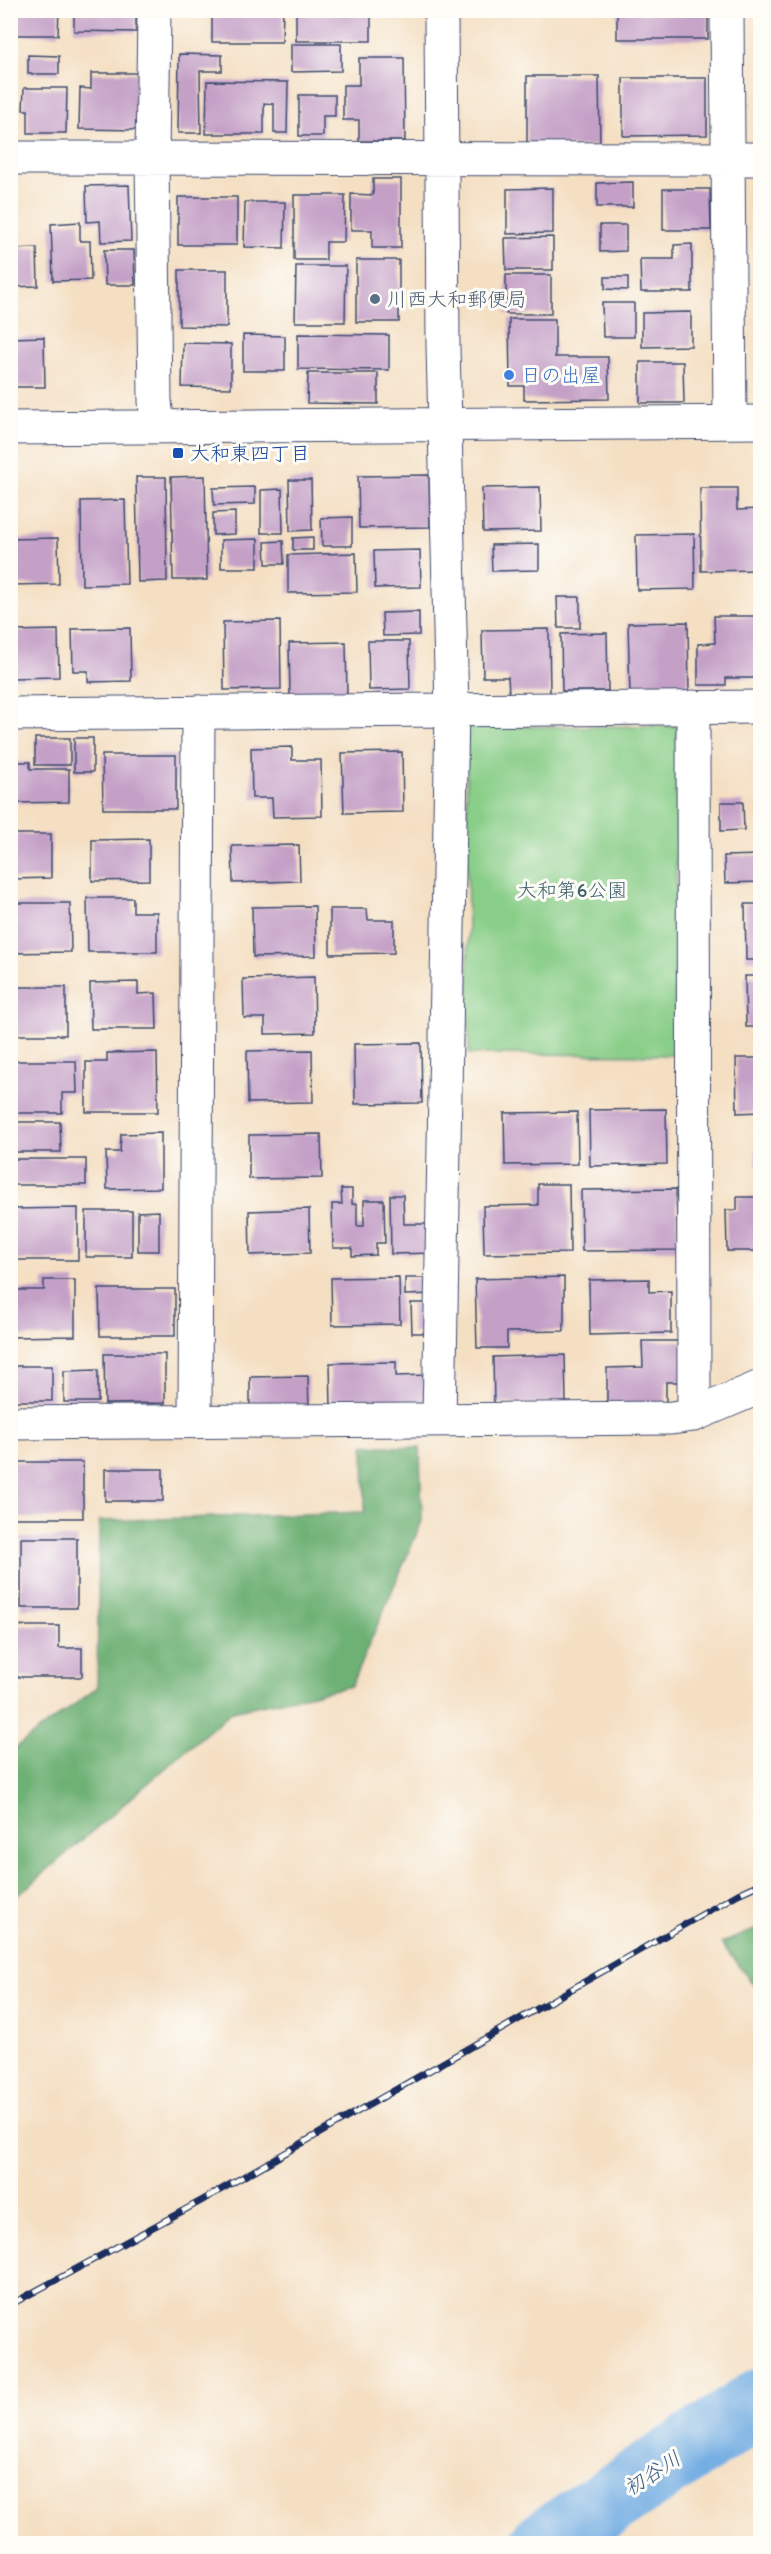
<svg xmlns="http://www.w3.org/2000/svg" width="771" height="2554" font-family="Itim,'Klee One',sans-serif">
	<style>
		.green { fill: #89ce88; stroke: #527e73; stroke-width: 1.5 }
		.forest { fill: #6eb174; stroke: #447069; stroke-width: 1.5 }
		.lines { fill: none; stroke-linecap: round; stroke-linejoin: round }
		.river { stroke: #71ace2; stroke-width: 68 }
		.building { fill: #c4a0c7 }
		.minor-casing { stroke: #3c496d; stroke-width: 35 }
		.minor { stroke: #fff; stroke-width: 33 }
		.rail-casing { stroke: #1b2f5e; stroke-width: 7 }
		.rail { stroke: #fdfcf7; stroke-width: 4.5; stroke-dasharray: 14; stroke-linecap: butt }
		.service-dot { fill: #5c6f8a; stroke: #fdfcf7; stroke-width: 2 }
		.shop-dot { fill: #3f7fe0; stroke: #fdfcf7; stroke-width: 2 }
		.transit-dot { fill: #1a4fb4; stroke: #fdfcf7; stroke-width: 2 }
		.labels { text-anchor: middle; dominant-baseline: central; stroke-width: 6; stroke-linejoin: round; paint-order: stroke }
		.service-label { font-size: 20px; fill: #4e5e75; stroke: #fdfcf7; text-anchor: start }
		.shop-label { font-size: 20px; fill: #366cbe; stroke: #fdfcf7; text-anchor: start }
		.transit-label { font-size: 20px; fill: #164399; stroke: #fdfcf7; text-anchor: start }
		.park-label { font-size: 20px; fill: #3c5f6b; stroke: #fdfcf7 }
		.water-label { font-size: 21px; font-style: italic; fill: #395b8c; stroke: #fdfcf7 }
	</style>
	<rect width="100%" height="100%" fill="#fdfcf7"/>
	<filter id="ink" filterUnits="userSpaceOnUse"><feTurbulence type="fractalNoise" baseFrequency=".0167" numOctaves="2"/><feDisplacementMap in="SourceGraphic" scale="12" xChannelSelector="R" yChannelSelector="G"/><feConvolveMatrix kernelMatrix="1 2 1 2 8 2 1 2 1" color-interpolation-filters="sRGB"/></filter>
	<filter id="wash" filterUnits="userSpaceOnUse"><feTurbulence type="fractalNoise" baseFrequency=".008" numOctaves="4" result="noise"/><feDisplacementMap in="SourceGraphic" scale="24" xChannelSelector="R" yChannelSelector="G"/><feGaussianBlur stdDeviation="1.35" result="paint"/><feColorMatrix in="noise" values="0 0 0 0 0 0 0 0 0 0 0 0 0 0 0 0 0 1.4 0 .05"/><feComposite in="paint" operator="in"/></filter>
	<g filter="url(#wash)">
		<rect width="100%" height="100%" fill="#f4dfc3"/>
		<path class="green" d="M677,726L675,1055L469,1054L466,727Z"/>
		<path class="forest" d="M364,1445L420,1448L422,1521L351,1686L232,1711L11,1901V1751L97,1688L99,1521L365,1512Z
			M760,1928V1993L721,1943Z
			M11,2008L16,2160L11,2163H10Z"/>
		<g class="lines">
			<path class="river" d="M544,2544L760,2403"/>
		</g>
		<g id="blocks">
			<path class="building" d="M10,10H59L58,35H10Z
				M74,10H136V32L74,31Z
				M212,10H283L282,42H212Z
				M296,10H371V41H296Z
				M617,10H708V39H617Z
				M291,44H341V71L291,72Z
				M179,54L222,55V71H200L201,133H178Z
				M28,55L59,56V74H28Z
				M359,58H404L405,141H359V120H343V85H359Z
				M91,73H139L138,130L79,129L80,88L91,89Z
				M527,76H599L600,146L527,147Z
				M623,78H707V135L623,136Z
				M207,81L288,82L287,133H274V104L264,103V134H206Z
				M24,88H67L66,133H28V110H23Z
				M299,95H335V116H323V136H299Z
				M373,179H401V248H372V230H351V194L373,195Z
				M633,182V207H597V183Z
				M129,185L131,241L101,242L100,221L87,222L86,186Z
				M553,188V233L507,234V189Z
				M663,189H710L711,230H663Z
				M294,195H345L344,242H326V260H294Z
				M178,197H237V245H178Z
				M245,202H285L284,248L244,247Z
				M80,222V241H90L91,280L53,281L51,224Z
				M600,225H626V251L600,252Z
				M553,237V270H506L505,238Z
				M692,244V292H641L640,259H674V245Z
				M37,248L38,286L10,287V249Z
				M104,250H134L135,285H105Z
				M356,260H399V322H356Z
				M296,266H346L345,322H295Z
				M179,270H227V327L179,326Z
				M506,275H551V314H506Z
				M605,277H628V290L605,289Z
				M758,291H760V337H758Z
				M602,303H634V337H603Z
				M691,312V346L642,347V313Z
				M509,319H555V357H608L609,399L524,400V386H510Z
				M298,334L389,335V370L298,369Z
				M243,335L285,336V371H243Z
				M44,337L45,387H10V338Z
				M183,343L231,344V388L182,387Z
				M640,362H683L684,403H640Z
				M308,373H378V404L307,403Z
				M429,475L430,527L359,528L358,476Z
				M205,476L207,580H173L171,477Z
				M136,477H166L167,581L138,582Z
				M289,480H311L312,530L290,531Z
				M255,487V504L214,505L213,488Z
				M540,487L541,531L483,532L482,488Z
				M700,488H737V510L760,509V570L701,571Z
				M282,489L283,533H261V490Z
				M125,500L127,584L82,585L81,501Z
				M235,512V534L213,535V513Z
				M352,517V546H322L321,518Z
				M694,534L695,589L637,590L636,535Z
				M313,537V550H293V538Z
				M58,538L59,584L10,585V539Z
				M258,539V568H221V540Z
				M283,541L284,564H266L265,542Z
				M539,544V570L492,571L491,545Z
				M420,550L421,587L375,588L374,551Z
				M356,553L357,592L288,593V555Z
				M557,597H580V628H558Z
				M419,612V635L383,636L382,613Z
				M714,616H760V678H726V685H698V644L715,643Z
				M280,621L281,689L224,690L223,622Z
				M688,622L689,693L630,695L628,623Z
				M130,628L131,681L88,682V671H73L72,629Z
				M549,629L550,693H509L508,677H483L482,630Z
				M58,630L59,677L12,678L11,631Z
				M607,633L608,691H562L561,634Z
				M368,641H409L410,689L369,690Z
				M346,642L347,697L290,698L289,643Z
				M35,738H70V765H35Z
				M74,738H93V772H74Z
				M292,747V760H321L322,816L273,817L272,798H252L251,748Z
				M402,752L403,812L344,813L342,753Z
				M102,755H176V809H103Z
				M10,762H30V769H69V802L16,803V786H10Z
				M721,802H743L744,830L721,831Z
				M10,834H51V878L10,879Z
				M149,839V880L92,881V840Z
				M299,845L300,881L233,883L232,846Z
				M760,855V882L725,883L724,856Z
				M87,898H133V912H157V952H88Z
				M10,903H70L71,952L10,953Z
				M745,904H760V960H746Z
				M315,906L316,956L253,957L252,907Z
				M330,909H367L368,920H394V953L330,954Z
				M745,976H760V1027H746Z
				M314,977L315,1033L265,1034V1018H244L243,979Z
				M138,982V994L156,993L157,1029H91L90,983Z
				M15,987H66V1035H15Z
				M421,1043L422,1103L355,1104L354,1044Z
				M312,1050L313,1102L248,1103L247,1051Z
				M157,1052L158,1112H86V1062H107V1053Z
				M736,1058H760V1112L737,1113Z
				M10,1061H76L77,1093H62V1113H10Z
				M666,1109L667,1164L590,1166L589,1110Z
				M577,1112L578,1164L505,1165L504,1113Z
				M10,1122H60L61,1152H10Z
				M756,1131H760V1166H756Z
				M161,1133V1188L107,1189L106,1152H120L121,1134Z
				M321,1134L322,1178L249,1179V1135Z
				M10,1159H86V1185H10Z
				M538,1184H569L570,1253L484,1254L483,1206L538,1205Z
				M341,1189H352V1204H357V1226H364V1200H384L385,1243H376V1255L352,1256V1248H333L332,1204H342Z
				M676,1189L678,1250L582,1251L581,1190Z
				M390,1195H403L404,1224H434L435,1253L391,1254Z
				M737,1197H760V1251H727L726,1210H737Z
				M78,1208V1260H10V1209Z
				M309,1209L310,1253L250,1255L249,1211Z
				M86,1211H132V1257H86Z
				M159,1211V1251H138V1212Z
				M399,1277L400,1324L332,1325L331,1278Z
				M564,1277V1331L507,1332V1348H477L475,1279Z
				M405,1278H433V1294L405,1295Z
				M649,1279V1292L671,1291V1333L590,1335L589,1280Z
				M44,1280H75V1336L10,1337V1290H44Z
				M99,1289H175V1336H100Z
				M411,1303H434V1333H412Z
				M642,1341H687L688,1382H666V1411L607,1412V1368L643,1367Z
				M104,1354H165V1403L105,1404Z
				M565,1355L566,1403L494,1404L493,1357Z
				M396,1362V1376L428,1375L429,1406L331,1408L330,1363Z
				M10,1366H52V1401H10Z
				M98,1370V1402H64V1371Z
				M308,1376L309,1410L250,1411V1377Z
				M12,1462H83V1518H13Z
				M105,1469H163V1501H105Z
				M21,1538H77V1608H21Z
				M13,1626H59V1648H82V1677H13Z"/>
		</g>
	</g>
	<g filter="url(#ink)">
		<use href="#blocks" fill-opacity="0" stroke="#3c496d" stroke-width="1.5"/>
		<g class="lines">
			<defs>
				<path id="minor" d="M154,10L152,158L155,401L158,427
					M727,10L730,422
					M10,158L760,159
					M10,428L760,422
					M693,707L694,1415
					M10,714L760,707
					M439,1420L452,710L443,346L441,10
					M195,1422L198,712
					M10,1423L671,1418L694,1415L760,1387"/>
			</defs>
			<use href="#minor" class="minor-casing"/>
			<use href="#minor" class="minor"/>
			<defs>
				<path id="rail" d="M10,2305L201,2201L738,1894L760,1884"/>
			</defs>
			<use href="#rail" class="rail-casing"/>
			<use href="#rail" class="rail"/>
		</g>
	</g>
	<circle class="service-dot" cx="375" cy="299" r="6"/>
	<circle class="shop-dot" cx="509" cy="375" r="6"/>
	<rect class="transit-dot" x="172" y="447" width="12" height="12" rx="3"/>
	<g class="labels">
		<g class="service-label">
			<text x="387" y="299">川西大和郵便局</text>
		</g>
		<g class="shop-label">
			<text x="521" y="375">日の出屋</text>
		</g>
		<g class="transit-label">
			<text x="190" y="453">大和東四丁目</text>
		</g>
		<g class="park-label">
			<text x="572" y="890">大和第6公園</text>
		</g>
		<g class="water-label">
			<text transform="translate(652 2473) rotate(-33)">初谷川</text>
		</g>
	</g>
	<rect width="771" height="2554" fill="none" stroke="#fdfcf7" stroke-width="36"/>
</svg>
